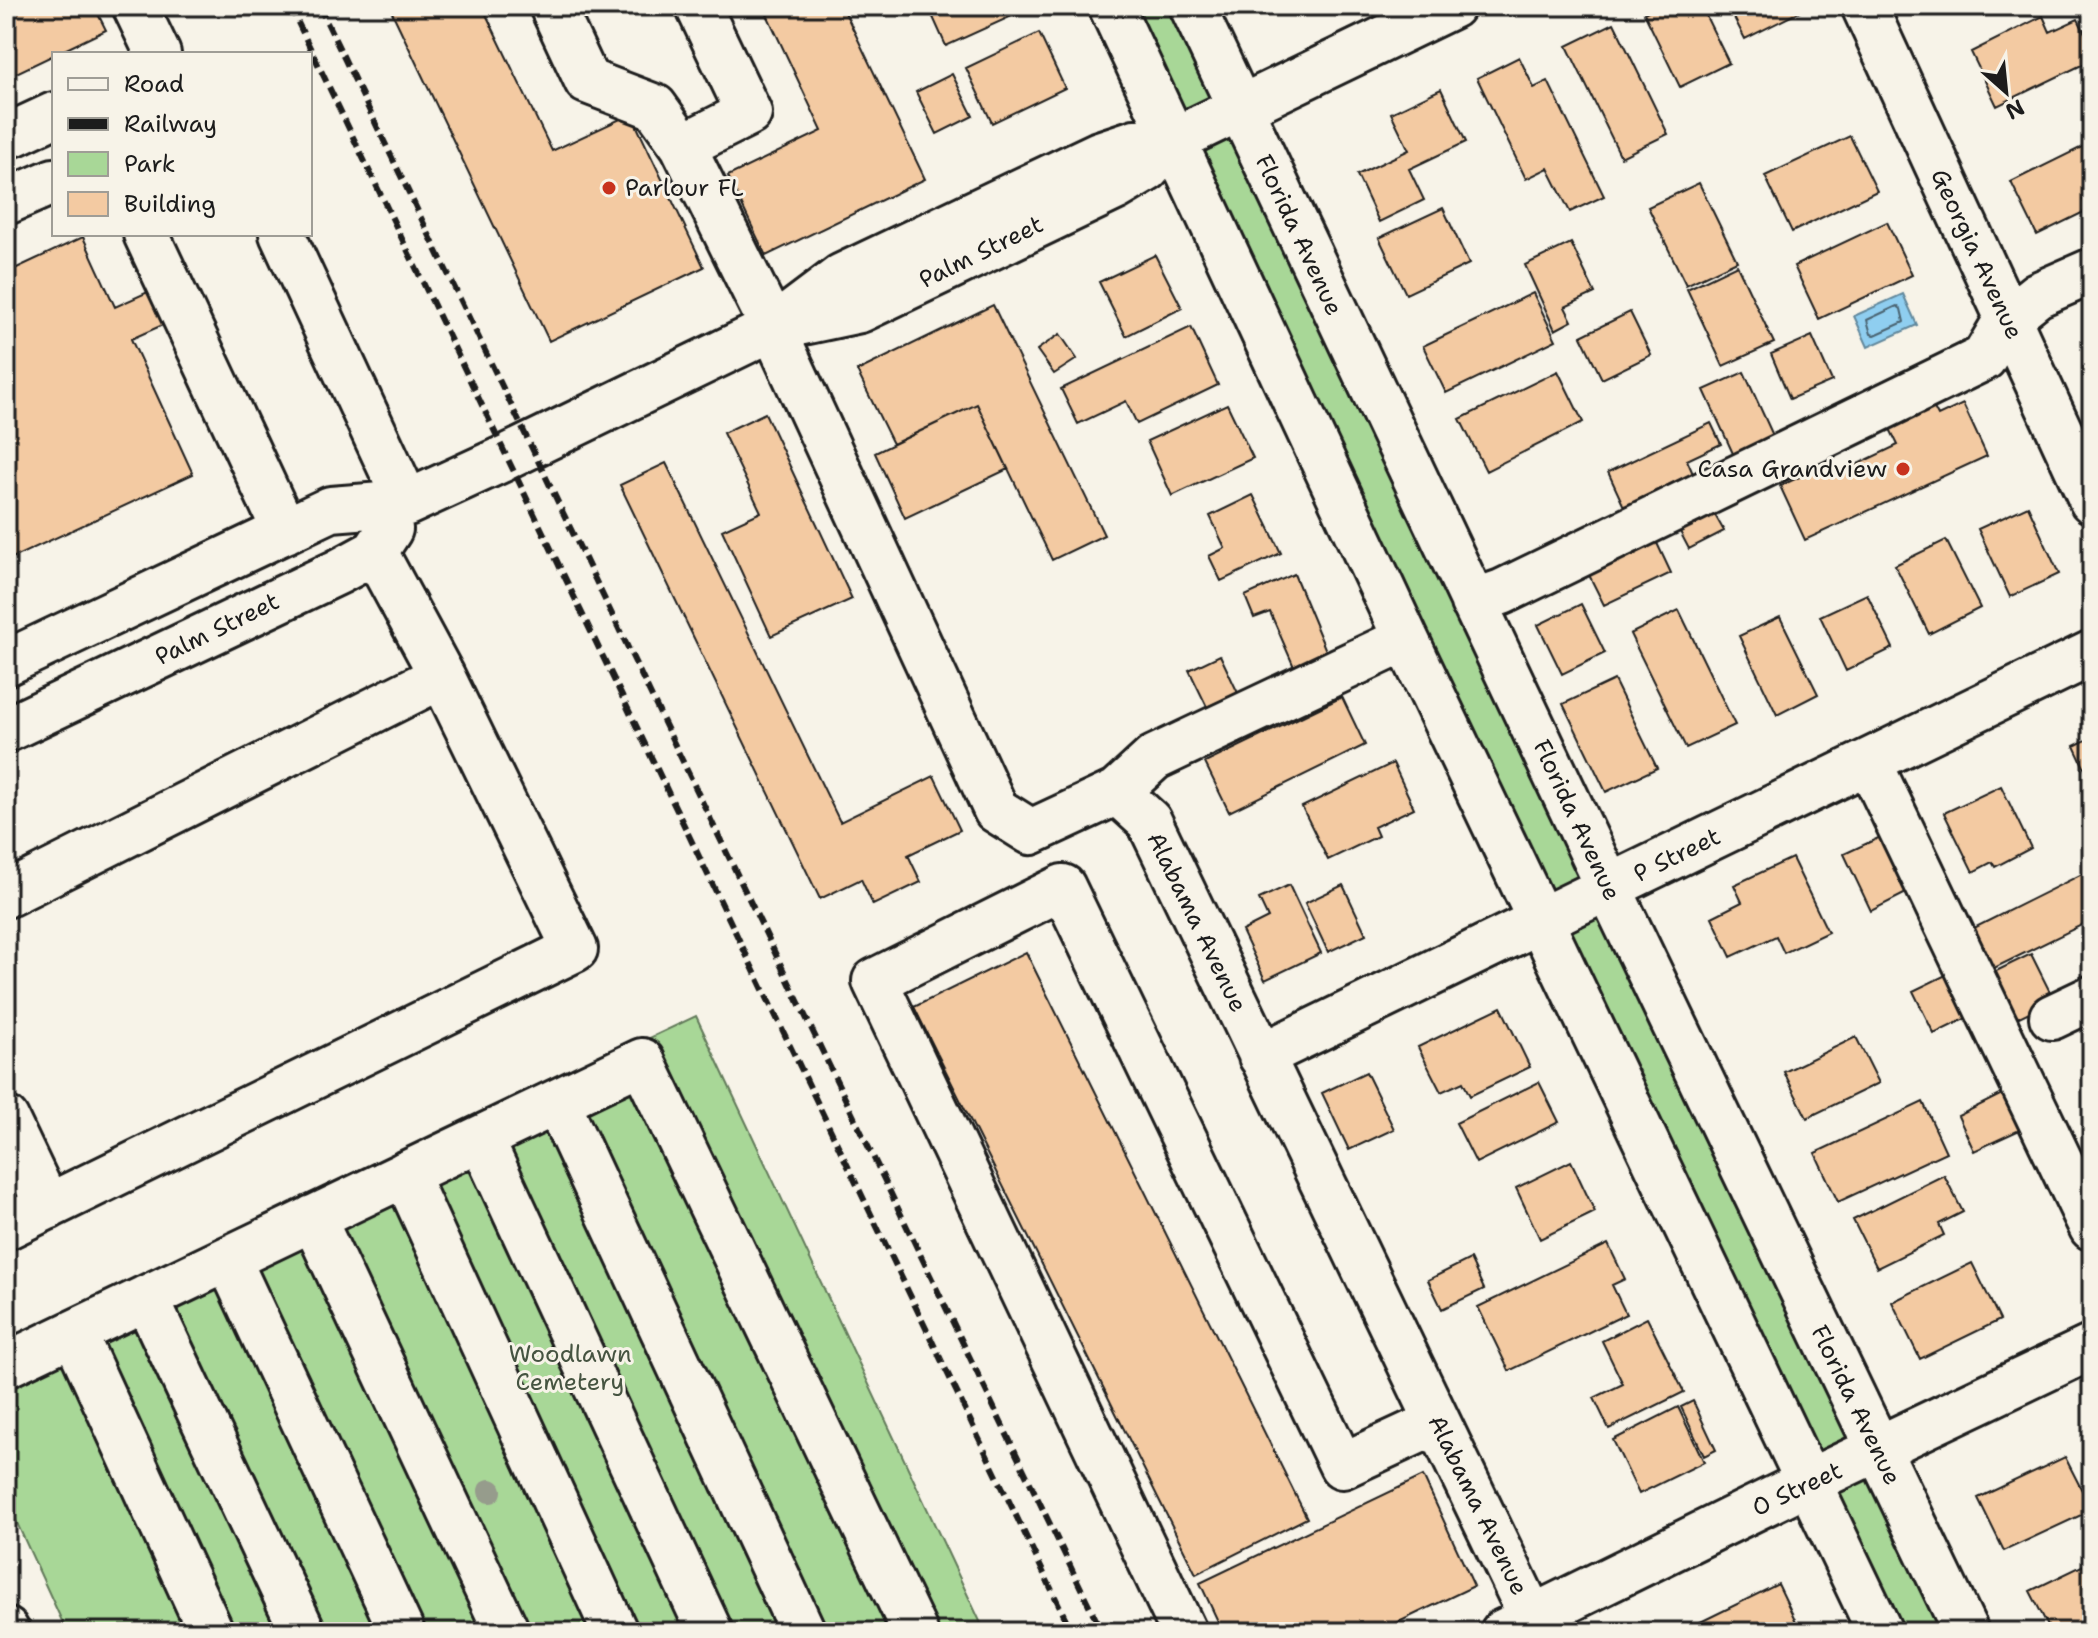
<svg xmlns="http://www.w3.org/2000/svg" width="2098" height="1638" font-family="'Shantell Sans',sans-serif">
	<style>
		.green { fill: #a8d797; stroke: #627a5a; stroke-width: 2 }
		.water { fill: #8fcef0; stroke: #61879b; stroke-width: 2 }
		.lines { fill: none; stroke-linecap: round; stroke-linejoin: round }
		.shore { stroke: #4a6371; stroke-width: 2 }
		.building { fill: #f3caa2; stroke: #1c1c1c; stroke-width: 2 }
		.minor-casing { stroke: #1c1c1c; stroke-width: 50 }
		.major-casing { stroke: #1c1c1c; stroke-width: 50 }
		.minor { stroke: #f7f3e8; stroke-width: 44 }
		.major { stroke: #f7f3e8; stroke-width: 44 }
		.rail { stroke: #1c1c1c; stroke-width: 6; stroke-dasharray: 12 6; stroke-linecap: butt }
		.tree { fill: #969c8c }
		.poi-dot { fill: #c8321e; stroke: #f7f3e8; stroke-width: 3 }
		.labels { text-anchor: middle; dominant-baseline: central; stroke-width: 6; stroke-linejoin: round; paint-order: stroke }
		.poi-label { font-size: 24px; fill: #1c1c1c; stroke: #f7f3e8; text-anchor: start }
		.street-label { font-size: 24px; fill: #1c1c1c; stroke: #f7f3e8 }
		.park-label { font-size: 24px; fill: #465441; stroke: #f7f3e8 }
	</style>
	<rect width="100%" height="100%" fill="#f7f3e8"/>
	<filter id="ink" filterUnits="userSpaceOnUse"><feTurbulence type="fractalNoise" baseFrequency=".0125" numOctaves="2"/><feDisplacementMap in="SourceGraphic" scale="16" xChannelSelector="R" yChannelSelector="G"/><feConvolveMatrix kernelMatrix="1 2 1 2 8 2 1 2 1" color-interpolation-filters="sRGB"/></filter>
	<g filter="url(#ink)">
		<path class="green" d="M1128,6H1177L1949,1632H1901Z
			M696,1016L985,1632H67L6,1499V1342Z"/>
		<path class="water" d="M1903,294L1917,325L1868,347L1854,316Z"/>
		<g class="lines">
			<path class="shore" d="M1897,306L1901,309L1904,322L1875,335L1871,334L1867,320Z"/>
		</g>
		<path class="building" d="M6,6H94L106,30L6,78Z
			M389,6H482L552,151L631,114L704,267L549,341Z
			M763,6H842L925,179L766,256L728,176L822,131Z
			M928,6H1034L946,46Z
			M1658,6H1701L1729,63L1680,87L1644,13Z
			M1728,6H1798L1801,11L1745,39Z
			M2043,16L2050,32L2078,19L2092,47V60L1997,106L1971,52Z
			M1614,23L1668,134L1621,157L1567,46Z
			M1039,33L1065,88L992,123L966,68Z
			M1519,57L1534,88L1548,81L1604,196L1570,212L1548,168L1526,179L1477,78Z
			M952,74L973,116L937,134L916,92Z
			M1441,89L1466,142L1409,169L1424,200L1379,222L1357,175L1409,150L1391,113Z
			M1850,136L1877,191L1792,232L1765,176Z
			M2092,142V196L2083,200L2088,210L2037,235L2011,182Z
			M1699,183L1737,261L1686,285L1648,207Z
			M1443,208L1469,264L1406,294L1379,238Z
			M1887,222L1912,275L1819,319L1794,266Z
			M83,237L115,307L150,291L165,324L131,339L193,474L6,561V273Z
			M1571,243L1595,293L1565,307L1572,321L1555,330L1525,265Z
			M1155,255L1182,308L1126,336L1099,282Z
			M1737,265L1774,343L1723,366L1687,289Z
			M1533,293L1556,340L1446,393L1423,346Z
			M993,305L1104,535L1052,560L977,404L893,444L857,371Z
			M1630,312L1651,355L1602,379L1581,336Z
			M1191,327L1218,385L1137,424L1126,401L1078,424L1061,389Z
			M1060,334L1077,359L1054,374L1037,350Z
			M1812,336L1832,381L1790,399L1771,354Z
			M1558,371L1583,422L1486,471L1460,419Z
			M1744,372L1775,440L1735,458L1704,390Z
			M977,404L1008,469L905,518L875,453Z
			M1227,404L1253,458L1172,496L1147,441Z
			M1963,404L1987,456L1805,540L1780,486L1829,463L1835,475L1898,445L1889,427L1933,406L1938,416Z
			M765,413L852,599L771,636L722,530L761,512L723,433Z
			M1711,423L1721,444L1687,460L1694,476L1625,509L1608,472Z
			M666,463L840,822L934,776L960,830L908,855L921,882L873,905L861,879L820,899L620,485Z
			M1253,495L1281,553L1221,581L1209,556L1225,548L1210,516Z
			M2028,506L2059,574L2010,597L1978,529Z
			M1711,508L1724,531L1689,549L1677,526Z
			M1946,540L1980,608L1929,634L1895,565Z
			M1656,541L1671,573L1604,605L1588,573Z
			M1294,574L1327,653L1294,667L1270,612L1254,618L1245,596Z
			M1867,594L1893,648L1846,671L1820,616Z
			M1581,604L1605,653L1562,674L1538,625Z
			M1679,610L1735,725L1686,748L1630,634Z
			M1780,617L1818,694L1777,715L1739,636Z
			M1220,655L1238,693L1207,707L1189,670Z
			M1614,680L1657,768L1606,792L1563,704Z
			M1342,697L1365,745L1229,812L1205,763Z
			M2092,737V784L2074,746Z
			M1393,763L1414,808L1374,827L1378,836L1328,860L1302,807Z
			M2001,786L2031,848L1995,867L1992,862L1973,872L1944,813Z
			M1889,833L1916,888L1871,911L1844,854Z
			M1792,858L1828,932L1784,953L1776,936L1731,957L1712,917L1742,902L1734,885Z
			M2084,873L2092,890V920L1986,972L1966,932Z
			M1289,885L1321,953L1265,980L1242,931L1268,918L1259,899Z
			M1343,885L1366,934L1328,952L1305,903Z
			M1026,952L1307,1518L1196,1574L914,1007Z
			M2031,954L2054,1000L2013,1020L1990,974Z
			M1954,971L1975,1014L1934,1034L1913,991Z
			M1501,1007L1530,1067L1470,1096L1463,1082L1441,1092L1418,1047Z
			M1856,1037L1879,1083L1807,1118L1784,1072Z
			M1366,1072L1394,1129L1349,1150L1322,1093Z
			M1539,1082L1559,1122L1476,1163L1456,1123Z
			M2006,1092L2024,1128L1974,1151L1958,1116Z
			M1923,1102L1946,1152L1838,1202L1815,1153Z
			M1571,1161L1595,1212L1540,1239L1516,1188Z
			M1944,1175L1963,1212L1939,1224L1944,1235L1877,1268L1853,1220Z
			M1608,1244L1625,1279L1612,1285L1626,1314L1509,1371L1478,1307Z
			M1470,1259L1484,1289L1442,1309L1428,1280Z
			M1972,1263L2000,1320L1920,1359L1892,1302Z
			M1647,1318L1684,1392L1609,1429L1594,1398L1623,1384L1602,1341Z
			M1693,1401L1716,1450L1704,1456L1681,1407Z
			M1678,1407L1704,1462L1639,1494L1613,1440Z
			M2065,1457L2092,1510L2004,1551L1978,1498Z
			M1423,1476L1474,1586L1378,1632H1223L1200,1583Z
			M2092,1561V1622L2071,1632H2051L2030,1591Z
			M1778,1584L1801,1632H1680Z"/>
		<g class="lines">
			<defs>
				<path id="minor" d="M135,6L158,54
					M552,6L587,81L655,107L683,146L773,328L996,810L1031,832L1117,792L1149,821L1532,1618
					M1111,6L1406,639L1880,1632
					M1192,6L1609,888L1966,1632
					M1864,6L2092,501
					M13,134L54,115
					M683,146L749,113L698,6
					M6,202L54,181
					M146,234L285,531
					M282,234L407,503
					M784,326L860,310L1115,188L1147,169L1172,141L1452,6
					M1473,602L1502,592L1984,358L2007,319L2037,295L2092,271
					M6,663L331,509L407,503L507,457L773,328L842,276L1099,154L1135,142L1172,141
					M6,730L338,572L375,552L390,529
					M1869,762L2092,1228
					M1117,792L1154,758L1406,639
					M6,895L442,676
					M2052,1017L2092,998
					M1261,1056L2092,653
					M557,1102L803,1632
					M6,1119L48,1207
					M481,1139L710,1632
					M405,1174L615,1632
					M313,1218L507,1632
					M6,1227L575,949L442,676L375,552
					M228,1259L402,1632
					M146,1298L303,1632
					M74,1333L211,1632
					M6,1365L642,1061L915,1632
					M1184,1632L875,981L1063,887L1342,1466L1437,1422
					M1503,1632L1810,1481L2092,1347"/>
				<path id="major" d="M6,1630L7,1632"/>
			</defs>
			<use href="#minor" class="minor-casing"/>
			<use href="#major" class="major-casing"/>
			<use href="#minor" class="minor"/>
			<use href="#major" class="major"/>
			<path class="rail" d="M290,6L1072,1632
				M319,6L1102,1632"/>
		</g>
		<circle class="tree" cx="490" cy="1491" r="12"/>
	</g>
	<g class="poi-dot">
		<circle cx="609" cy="188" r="8"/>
		<circle cx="1903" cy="469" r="8"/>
	</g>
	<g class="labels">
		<g class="poi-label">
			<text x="625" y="188">Parlour FL</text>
			<text x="1887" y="469" text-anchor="end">Casa Grandview</text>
		</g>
		<g class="street-label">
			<text transform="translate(1299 235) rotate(65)">Florida Avenue</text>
			<text transform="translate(981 252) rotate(-26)">Palm Street</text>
			<text transform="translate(1977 254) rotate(65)">Georgia Avenue</text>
			<text transform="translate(217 629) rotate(-26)">Palm Street</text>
			<text transform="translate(1577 820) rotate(65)">Florida Avenue</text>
			<text transform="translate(1677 855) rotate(-26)">P Street</text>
			<text transform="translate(1197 922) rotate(64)">Alabama Avenue</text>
			<text transform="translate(1856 1405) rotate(64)">Florida Avenue</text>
			<text transform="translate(1797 1489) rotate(-25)">O Street</text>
			<text transform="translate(1478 1505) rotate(64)">Alabama Avenue</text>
		</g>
		<g class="park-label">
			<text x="570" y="1354">Woodlawn<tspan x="570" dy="28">Cemetery</tspan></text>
		</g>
	</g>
	<rect width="2098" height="1638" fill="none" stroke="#f7f3e8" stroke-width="32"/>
	<rect x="16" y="16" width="2066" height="1606" fill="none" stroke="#1c1c1c" stroke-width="3" filter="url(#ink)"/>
	<rect x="52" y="52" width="260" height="184" fill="#f7f3e8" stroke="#9f9d96" stroke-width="2"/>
	<rect x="68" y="78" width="40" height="12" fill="#f7f3e8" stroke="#9f9d96" stroke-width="2"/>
	<text x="124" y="92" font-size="24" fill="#1c1c1c">Road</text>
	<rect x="68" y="118" width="40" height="12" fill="#1c1c1c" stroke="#9f9d96" stroke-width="2"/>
	<text x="124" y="132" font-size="24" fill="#1c1c1c">Railway</text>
	<rect x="68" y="152" width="40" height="24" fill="#a8d797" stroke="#9f9d96" stroke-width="2"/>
	<text x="124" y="172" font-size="24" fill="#1c1c1c">Park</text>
	<rect x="68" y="192" width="40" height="24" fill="#f3caa2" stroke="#9f9d96" stroke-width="2"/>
	<text x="124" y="212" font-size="24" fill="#1c1c1c">Building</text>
	<g transform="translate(2006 92) rotate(153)" stroke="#f7f3e8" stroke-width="6" paint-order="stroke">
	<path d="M0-6L14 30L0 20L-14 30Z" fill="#1c1c1c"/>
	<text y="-12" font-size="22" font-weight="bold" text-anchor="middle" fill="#1c1c1c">N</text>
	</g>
</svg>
